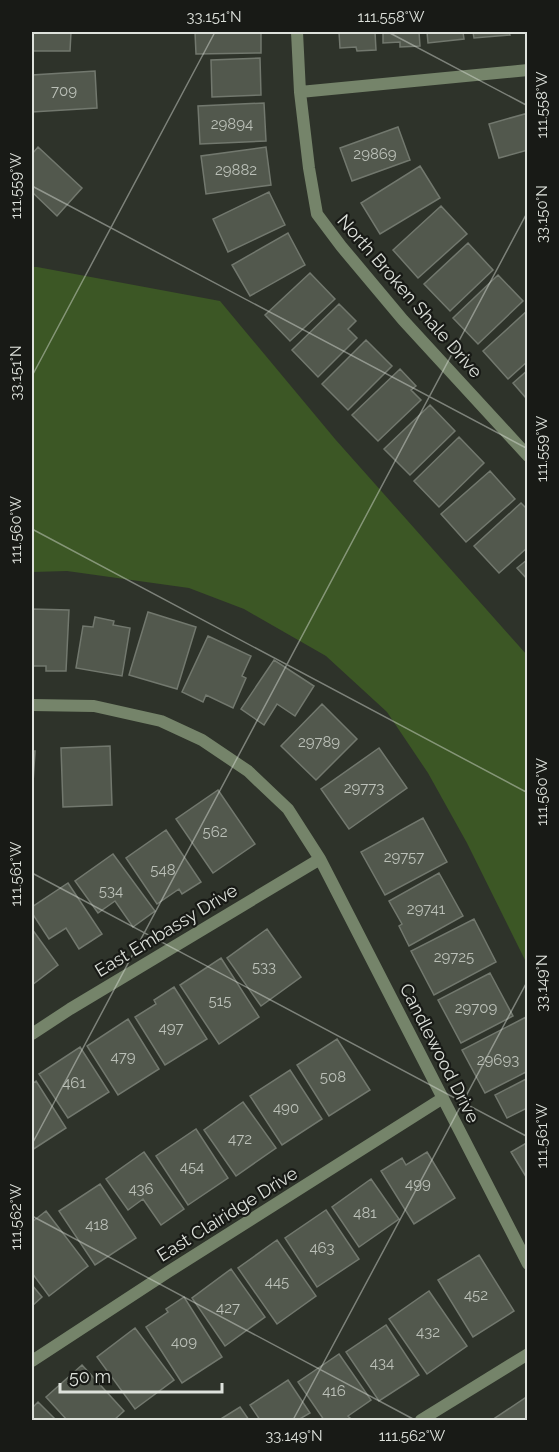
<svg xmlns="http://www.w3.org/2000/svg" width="559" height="1452" font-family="Raleway,sans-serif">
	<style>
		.green { fill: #3c5725 }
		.building { fill: #52584d; stroke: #72786e; stroke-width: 1.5 }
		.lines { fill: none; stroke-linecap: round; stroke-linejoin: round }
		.street { stroke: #75846a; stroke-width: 12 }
		.ticks { fill: none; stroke: #dee2dc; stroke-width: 1.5; stroke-opacity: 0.45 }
		.labels { text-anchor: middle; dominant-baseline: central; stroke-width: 4.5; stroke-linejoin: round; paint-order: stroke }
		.number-label { font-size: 15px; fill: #bbc0b8 }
		.street-label { font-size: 18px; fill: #dee2dc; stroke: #181a16 }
		.neatline { fill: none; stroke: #dee2dc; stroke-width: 2 }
		.ticks-label { font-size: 15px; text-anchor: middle; fill: #dee2dc }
	</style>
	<rect width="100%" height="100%" fill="#2e332a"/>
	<path class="green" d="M32,267H37L220,301L335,439L527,655V964L467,843L428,773L387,712L326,656L244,609L189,588L67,571L32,572Z"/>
	<path class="building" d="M32,32H71L70,51H32Z
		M195,32H261V53L196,54Z
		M339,32H375L376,50L357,51L356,47L340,48Z
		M383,32H419L420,46L400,47V42L383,43Z
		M427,32H463L464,39L428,43Z
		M473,32H509L510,35L474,38Z
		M260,58L261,95L212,97L211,60Z
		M95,71L97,108L32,112V75Z
		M264,103L266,141L200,144L198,106Z
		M528,113V150L499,158L489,124Z
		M398,127L410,160L352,181L340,148Z
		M38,147L82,188L57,216L32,192V154Z
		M266,147L271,185L206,194L201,156Z
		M420,166L440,198L380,234L361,203Z
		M269,192L285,225L228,252L213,219Z
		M441,206L467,234L418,278L393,250Z
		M288,233L305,265L250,296L232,265Z
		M468,243L493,270L450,311L424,284Z
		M310,273L335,299L290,341L265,315Z
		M498,275L523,301L478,344L453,318Z
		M339,304L356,321L348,329L357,338L318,377L292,350Z
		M528,310V361L508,379L483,351Z
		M366,340L392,366L348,410L322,384Z
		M400,369L416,386L411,390L421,400L378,441L352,415Z
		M528,370V397L526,398L513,383Z
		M430,405L455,431L410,475L384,449Z
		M459,437L484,463L439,507L414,481Z
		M490,471L515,499L466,542L441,514Z
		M521,503L528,510V547L499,573L474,546Z
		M528,559V580L517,568Z
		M32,609L69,610L66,671H46V666H32Z
		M148,612L196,627L177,689L129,675Z
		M95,617L114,621L113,625L130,628L122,676L76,668L83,626L93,627Z
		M208,636L251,656L242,676L246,678L233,708L206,695L203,702L182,692Z
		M274,660L314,686L295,716L277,704L264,725L241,709Z
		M322,704L357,739L316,780L281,746Z
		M110,746L112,805L63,807L61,748Z
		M379,748L407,788L349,829L321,789Z
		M32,751H35L32,799Z
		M218,790L255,844L213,873L176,819Z
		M423,818L447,862L385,895L361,852Z
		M166,830L201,882L182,894L179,889L157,904L126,858Z
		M113,854L155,911L133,927L115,901L98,913L75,881Z
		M439,873L463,916L409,946L399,926L402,924L389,901Z
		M68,883L102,934L79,949L66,928L49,939L32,913V907Z
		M474,919L496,962L434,995L411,951Z
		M32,929L58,965L32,985Z
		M267,929L301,977L261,1006L227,958Z
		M221,958L259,1017L219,1044L180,985Z
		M490,973L513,1016L461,1043L438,1000Z
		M174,987L207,1039L165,1065L135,1017L156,1004L154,1000Z
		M526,1017L528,1021V1071L485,1093L462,1050Z
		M128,1019L159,1069L118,1095L87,1046Z
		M337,1039L370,1090L329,1116L297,1065Z
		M80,1047L109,1092L68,1118L39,1074Z
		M290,1070L322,1119L282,1145L250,1096Z
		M528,1078V1110L527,1108L507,1118L495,1095Z
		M36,1081L66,1128L32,1150V1084Z
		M243,1102L276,1148L236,1176L204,1130Z
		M196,1129L228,1178L188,1205L156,1156Z
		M528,1142V1180L511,1152Z
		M144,1152L184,1209L161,1225L143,1199L128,1210L106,1179Z
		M427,1152L455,1198L414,1224L381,1171L402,1158L406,1165Z
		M371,1179L399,1219L359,1247L332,1207Z
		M100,1184L136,1238L95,1265L59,1211Z
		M326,1210L359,1259L317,1287L285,1238Z
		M46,1211L88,1266L49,1296L32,1273V1222Z
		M277,1240L316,1296L277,1324L238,1268Z
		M479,1255L514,1311L473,1337L438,1280Z
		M231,1269L265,1317L225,1346L192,1298Z
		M32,1285L42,1297L32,1306Z
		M429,1291L467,1346L427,1374L389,1319Z
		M184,1297L222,1357L182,1383L146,1327L168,1312L166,1309Z
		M386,1325L419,1375L379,1401L346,1352Z
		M135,1328L174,1380L135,1409L97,1357Z
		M339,1354L371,1400L348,1416L351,1419L349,1420H324L298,1382Z
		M82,1365L124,1411L114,1420H67L46,1397Z
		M288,1380L310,1413L298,1420H260L250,1405Z
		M528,1396V1420H492Z
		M38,1402L56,1420H32V1408Z
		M240,1407L249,1420H219Z"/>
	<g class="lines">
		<path class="street" d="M297,32L300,92L309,168L317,214L341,246L403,320L528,456
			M300,92L528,70
			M32,705L94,706L161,721L202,740L248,771L288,809L320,859L528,1264
			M32,1034L70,1009L320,859
			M32,1361L168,1272L443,1098
			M421,1420L528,1354"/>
	</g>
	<path class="ticks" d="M388,32L528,106M32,186L528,449M32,376L215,32M32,529L528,793M32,873L528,1137M32,1144L528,211M32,1216L415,1420M293,1420L528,980"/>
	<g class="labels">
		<g class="number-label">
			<text x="64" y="91">709</text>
			<text x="232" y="124">29894</text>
			<text x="375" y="154">29869</text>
			<text x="236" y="170">29882</text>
			<text x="319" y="742">29789</text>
			<text x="364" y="788">29773</text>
			<text x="215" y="832">562</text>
			<text x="404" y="857">29757</text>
			<text x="163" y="870">548</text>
			<text x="111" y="891">534</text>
			<text x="426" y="909">29741</text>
			<text x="454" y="957">29725</text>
			<text x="264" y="967">533</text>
			<text x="220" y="1001">515</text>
			<text x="476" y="1008">29709</text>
			<text x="171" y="1028">497</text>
			<text x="123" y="1057">479</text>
			<text x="498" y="1060">29693</text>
			<text x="333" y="1077">508</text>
			<text x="74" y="1083">461</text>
			<text x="286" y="1108">490</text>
			<text x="240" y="1139">472</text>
			<text x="192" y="1167">454</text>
			<text x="418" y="1184">499</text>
			<text x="141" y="1189">436</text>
			<text x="365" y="1213">481</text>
			<text x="97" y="1225">418</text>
			<text x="322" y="1248">463</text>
			<text x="277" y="1282">445</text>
			<text x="476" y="1295">452</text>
			<text x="228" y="1308">427</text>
			<text x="428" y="1332">432</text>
			<text x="184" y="1342">409</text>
			<text x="382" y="1363">434</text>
			<text x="334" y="1391">416</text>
		</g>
		<g class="street-label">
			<text transform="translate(410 296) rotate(49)">North Broken Shale Drive</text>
			<text transform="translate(166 930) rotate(-31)">East Embassy Drive</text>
			<text transform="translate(440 1053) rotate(63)">Candlewood Drive</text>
			<text transform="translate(227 1214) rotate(-32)">East Clairidge Drive</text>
		</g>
	</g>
	<rect width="559" height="1452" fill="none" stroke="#181a16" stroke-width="66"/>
	<path d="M60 1383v9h162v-9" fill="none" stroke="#dee2dc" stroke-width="3"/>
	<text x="69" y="1383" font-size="18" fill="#dee2dc" stroke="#181a16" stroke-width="4.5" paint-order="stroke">50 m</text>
	<rect x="33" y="33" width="493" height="1386" class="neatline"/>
	<g class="ticks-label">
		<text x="214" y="22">33.151°N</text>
		<text x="391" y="22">111.558°W</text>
		<text transform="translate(542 105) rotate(-90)" y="5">111.558°W</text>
		<text transform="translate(16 186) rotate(-90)" y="5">111.559°W</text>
		<text transform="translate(542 214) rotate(-90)" y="5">33.150°N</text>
		<text transform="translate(16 373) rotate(-90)" y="5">33.151°N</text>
		<text transform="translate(542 449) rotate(-90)" y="5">111.559°W</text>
		<text transform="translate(16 530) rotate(-90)" y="5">111.560°W</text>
		<text transform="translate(542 792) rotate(-90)" y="5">111.560°W</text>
		<text transform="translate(16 874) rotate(-90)" y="5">111.561°W</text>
		<text transform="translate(542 983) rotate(-90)" y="5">33.149°N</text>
		<text transform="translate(542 1136) rotate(-90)" y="5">111.561°W</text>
		<text transform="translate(16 1217) rotate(-90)" y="5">111.562°W</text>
		<text x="294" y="1441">33.149°N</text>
		<text x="412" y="1441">111.562°W</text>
	</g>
</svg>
